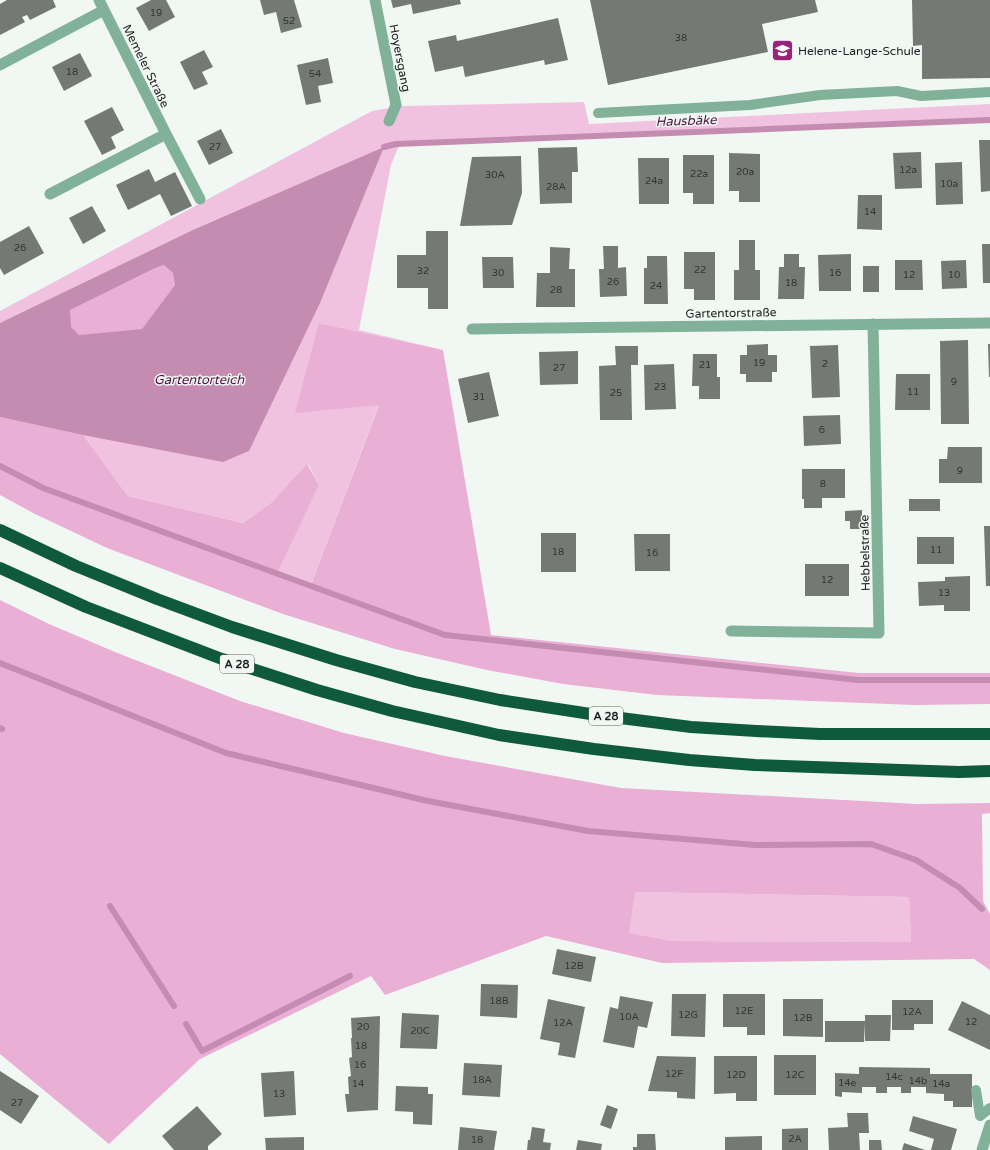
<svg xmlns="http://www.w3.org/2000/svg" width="990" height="1150" font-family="'Varela Round',sans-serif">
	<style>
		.green { fill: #f1c2e0 }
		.forest { fill: #e9afd4; fill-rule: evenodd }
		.water { fill: #c48cb1; fill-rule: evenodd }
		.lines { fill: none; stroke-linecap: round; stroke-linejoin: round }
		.stream { stroke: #c48cb1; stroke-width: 6 }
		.building { fill: #747976 }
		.service { stroke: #81b299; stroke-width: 10 }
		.minor { stroke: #81b299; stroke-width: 11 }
		.motorway { stroke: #0f5a3d; stroke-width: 12 }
		.labels { text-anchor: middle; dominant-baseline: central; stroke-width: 3; stroke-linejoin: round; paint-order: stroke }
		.number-label { font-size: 10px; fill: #323633 }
		.shield { fill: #f1f8f4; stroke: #5c605e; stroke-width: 1 }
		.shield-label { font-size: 11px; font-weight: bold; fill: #1c1f1d }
		.poi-label { font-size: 12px; fill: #1c1f1d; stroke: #f1f8f4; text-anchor: start }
		.street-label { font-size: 12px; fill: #1c1f1d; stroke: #f1f8f4 }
		.water-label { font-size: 13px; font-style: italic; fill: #541243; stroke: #f1f8f4 }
	</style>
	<rect width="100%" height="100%" fill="#f1f8f4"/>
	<path class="green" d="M584,102L589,124L990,104V122L405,141L398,148L391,165L359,330L443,350L319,323L379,404L311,585L277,571L319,485L308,464L272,502L243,523L128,496L83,435L0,417V311L372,111L402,106Z
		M635,892L909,897L911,942L673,941L628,933Z"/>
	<path class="forest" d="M164,265L173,273L175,285L142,329L79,335L70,327V310L155,268Z
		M319,323L443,350L491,635L859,673H990V704L914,705L657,695L563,684L487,670L395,649L283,614L107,548L35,514L0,495V417L83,435L128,496L243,523L272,502L307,464L319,485L278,571L311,585L379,405L295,413Z
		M0,600L49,624L115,652L240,701L344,733L445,756L621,788L917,804L990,803V813L982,814L983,901L990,914V970L974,959L662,963L546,936L385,995L371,976L200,1059L109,1144L0,1054ZM635,892L909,897L911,942L673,941L629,933Z"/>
	<path class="water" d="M384,147L320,303L249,451L223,462L83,435L0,417V323L193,230ZM164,265L173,273L175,285L142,329L79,335L71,327L70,310L155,268Z"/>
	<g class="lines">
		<path class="stream" d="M384,147L396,144L990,120
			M0,466L43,488L445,635L858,680H990
			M0,663L226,753L428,801L588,831L755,845L871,844L916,860L960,888L982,909
			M0,728L2,729
			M110,906L174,1006
			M186,1024L202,1051L350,976"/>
	</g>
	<path class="building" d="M7,0H53L56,7L30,20L27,15L22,17L25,22L0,35V4Z
		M151,0H166L175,17L149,31L136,8Z
		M260,0H294L302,27L281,33L276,12L264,15Z
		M391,0H460L461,4L413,14L411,4L393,8Z
		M590,0H815L818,12L762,24L768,52L608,85Z
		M912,0H990V78L922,79V45L913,46Z
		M558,18L568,60L545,65L544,60L465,77L463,66L435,72L428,41L456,35L457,41Z
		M204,50L213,67L202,72L208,84L194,90L180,62Z
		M80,53L92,76L64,91L52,67Z
		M328,58L333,83L318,86L321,102L306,105L297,65Z
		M112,107L124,130L111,137L116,148L102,155L84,121Z
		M221,129L233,153L209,165L197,141Z
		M979,140H990V191L981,192Z
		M577,147L578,172H572V203L540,204L538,148Z
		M921,152L922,188L895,189L893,153Z
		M729,153L760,154V202H739V191H729Z
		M683,155H714V204H693V193H683Z
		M521,156L522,193L512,225L460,226L472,157Z
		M638,158H669V204H639Z
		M962,162L963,204L936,205L935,163Z
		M149,169L155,182L175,172L192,206L171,216L160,194L128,210L116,185Z
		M858,195H882V230L857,229Z
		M92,206L106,231L83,244L69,218Z
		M29,226L44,253L4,275L0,268V242Z
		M426,231H448V309H428V288H397V255H426Z
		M739,240H755V270H760V300H734V270H739Z
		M982,244H990V283H983Z
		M603,246H618V268L626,267L627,296L600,297L599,269H604Z
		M550,247L570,248L569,269H575V307H536L537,273H550Z
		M684,252H715V300H694V289H684Z
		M784,254H799V267H805L804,299H778L779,267H784Z
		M851,254V291H819L818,255Z
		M647,256H667L668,304H644V268H647Z
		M482,257H513L514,288H483Z
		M895,260H922L923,290H895Z
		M966,260L967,288L942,289L941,261Z
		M863,266H879V292H863Z
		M968,340L969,424H941L940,341Z
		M768,344V355H777V372H772V382H746V374H740V355H747V345Z
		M988,344H990V377H989Z
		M838,345L840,397L812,398L810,346Z
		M615,346H638V365H631L632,420H600L599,366L616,365Z
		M578,351V384L540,385L539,352Z
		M693,354H717V377H720V399H699V386H692Z
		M674,364L676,409L645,410L644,365Z
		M489,372L499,416L468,423L458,379Z
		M896,374H930V410H895Z
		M840,415L841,444L804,446L803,416Z
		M948,447H982V483H939V459H947Z
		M802,469H845V498H822V508H804V499H802Z
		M909,499H940V511H909Z
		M862,510V529H850V521H845V511Z
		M984,526H990V586H986Z
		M541,533H576V572H541Z
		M634,534H670V571H635Z
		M917,537H954V564H917Z
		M805,564H849V596H805Z
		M970,576V611H944V605L919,606L918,582L945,581V577Z
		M557,949L596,957L591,982L552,974Z
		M481,984L518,985L517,1018L480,1016Z
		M672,994H706L705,1037L671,1036Z
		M723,994H765V1035H747V1027H723Z
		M620,996L653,1002L647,1028L638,1026L634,1048L603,1042L610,1007L618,1009Z
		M548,999L585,1007L575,1058L558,1055L560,1043L540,1039Z
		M783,999H823V1037L783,1036Z
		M892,1000H933V1024H914V1030H892Z
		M962,1001L990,1015V1050L948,1030Z
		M402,1013L439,1015L437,1049L400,1048Z
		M865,1015H891L890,1041H865L864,1023V1042H825V1021H865Z
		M380,1016L378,1110L347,1112L345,1094H349L348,1077L351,1076L349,1058L352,1057L351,1038H352L351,1018Z
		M774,1055H816V1095H774Z
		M657,1056L696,1057L695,1099L677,1098V1092L648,1091Z
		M714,1056H757V1101H736V1093L714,1094Z
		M464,1063L502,1065L500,1097L462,1095Z
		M859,1067L930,1068V1074H972V1107H953V1101H944V1094L926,1093V1087H911V1093H901V1087H887V1093H876V1087H862V1093L842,1092V1097L835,1096V1073L859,1074Z
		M0,1071L39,1096L21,1124L0,1110Z
		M294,1071L296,1115L264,1117L261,1073Z
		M396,1086L428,1087V1094H433L432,1125L413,1124V1112L395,1111Z
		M607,1105L618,1109L611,1129L600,1125Z
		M197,1106L222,1134L208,1146V1150H174L162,1136Z
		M847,1113H868L869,1133H859L860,1150H829L828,1128L848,1127Z
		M913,1116L957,1129L951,1150H931L934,1139L909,1131Z
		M460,1127L497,1131L494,1150H458Z
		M532,1127L545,1129L543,1142L551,1143L550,1150H527L528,1140H530Z
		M808,1128V1150H782V1129Z
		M637,1134H655L656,1150H633V1147H637Z
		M762,1136V1150H725V1137Z
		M304,1137V1150H266L265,1138Z
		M578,1140L602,1144L601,1150H576Z
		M869,1140H881L882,1150H869Z
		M904,1143L925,1150H902Z"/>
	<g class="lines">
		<path class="service" d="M598,113L750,105L820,95L897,91L921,96L990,92
			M976,1090L980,1116L990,1108"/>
		<path class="minor" d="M99,0L166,134L200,199
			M375,0L396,105L389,121
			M0,65L104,10
			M50,194L166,134
			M472,329L990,323
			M731,631L879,633L873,324
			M982,1150L990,1125"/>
		<path class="motorway" d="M0,530L76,566L157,599L232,627L336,660L415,682L500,700L597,715L691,727L756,731L820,734H990
			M0,568L86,607L222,659L317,690L392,711L499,735L594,749L689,760L755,765L959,772L990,771"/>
	</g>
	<defs>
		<symbol id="school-square" viewBox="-11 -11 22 22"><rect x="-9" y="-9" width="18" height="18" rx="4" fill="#9a227c" stroke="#f1f8f4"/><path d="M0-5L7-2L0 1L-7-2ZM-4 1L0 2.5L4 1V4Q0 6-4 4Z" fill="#fff"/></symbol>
	</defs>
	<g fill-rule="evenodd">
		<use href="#school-square" x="770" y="38" width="25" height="25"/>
	</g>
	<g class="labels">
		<g class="number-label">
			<text x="156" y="13">19</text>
			<text x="289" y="21">52</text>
			<text x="681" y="38">38</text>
			<text x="72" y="72">18</text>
			<text x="315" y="74">54</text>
			<text x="215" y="147">27</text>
			<text x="908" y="170">12a</text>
			<text x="745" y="172">20a</text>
			<text x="699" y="174">22a</text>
			<text x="495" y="175">30A</text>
			<text x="654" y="181">24a</text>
			<text x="949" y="184">10a</text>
			<text x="556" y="187">28A</text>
			<text x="870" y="212">14</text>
			<text x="20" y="248">26</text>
			<text x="700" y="270">22</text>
			<text x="423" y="271">32</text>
			<text x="498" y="273">30</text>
			<text x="835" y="273">16</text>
			<text x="909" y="275">12</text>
			<text x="954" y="275">10</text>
			<text x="613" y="282">26</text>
			<text x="791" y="283">18</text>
			<text x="656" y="286">24</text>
			<text x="556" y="290">28</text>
			<text x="759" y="363">19</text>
			<text x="825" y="364">2</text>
			<text x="705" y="365">21</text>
			<text x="559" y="368">27</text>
			<text x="954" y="382">9</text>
			<text x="660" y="387">23</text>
			<text x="913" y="392">11</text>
			<text x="616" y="393">25</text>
			<text x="479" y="397">31</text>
			<text x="822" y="430">6</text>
			<text x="960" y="471">9</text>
			<text x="823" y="484">8</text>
			<text x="936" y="550">11</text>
			<text x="558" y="552">18</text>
			<text x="652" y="553">16</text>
			<text x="827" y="580">12</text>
			<text x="944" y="593">13</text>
			<text x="574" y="966">12B</text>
			<text x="499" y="1001">18B</text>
			<text x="744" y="1011">12E</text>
			<text x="912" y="1012">12A</text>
			<text x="688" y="1015">12G</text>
			<text x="629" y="1017">10A</text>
			<text x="803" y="1018">12B</text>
			<text x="971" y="1022">12</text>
			<text x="563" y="1023">12A</text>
			<text x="363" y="1027">20</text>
			<text x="420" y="1031">20C</text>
			<text x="361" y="1046">18</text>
			<text x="360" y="1065">16</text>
			<text x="674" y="1074">12F</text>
			<text x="736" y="1075">12D</text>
			<text x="795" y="1075">12C</text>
			<text x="894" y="1077">14c</text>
			<text x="482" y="1080">18A</text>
			<text x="918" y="1081">14b</text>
			<text x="847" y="1083">14e</text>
			<text x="358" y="1084">14</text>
			<text x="941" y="1084">14a</text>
			<text x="279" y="1094">13</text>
			<text x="17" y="1103">27</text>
			<text x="795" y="1139">2A</text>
			<text x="477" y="1140">18</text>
		</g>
		<g class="shield">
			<rect x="220" y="655" width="34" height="18" rx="3"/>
			<rect x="589" y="707" width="34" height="18" rx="3"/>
		</g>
		<g class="shield-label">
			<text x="237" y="664">A 28</text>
			<text x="606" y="716">A 28</text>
		</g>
		<g class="poi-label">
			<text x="798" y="51">Helene-Lange-Schule</text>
		</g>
		<g class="street-label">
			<text transform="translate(400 58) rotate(79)">Hoyersgang</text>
			<text transform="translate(146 66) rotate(64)">Memeler Straße</text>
			<text transform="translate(731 313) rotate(-1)">Gartentorstraße</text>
			<text transform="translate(865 553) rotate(-91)">Hebbelstraße</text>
		</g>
		<g class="water-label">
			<text transform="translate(686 121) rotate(-2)">Hausbäke</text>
			<text x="199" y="380">Gartentorteich</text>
		</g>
	</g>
</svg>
